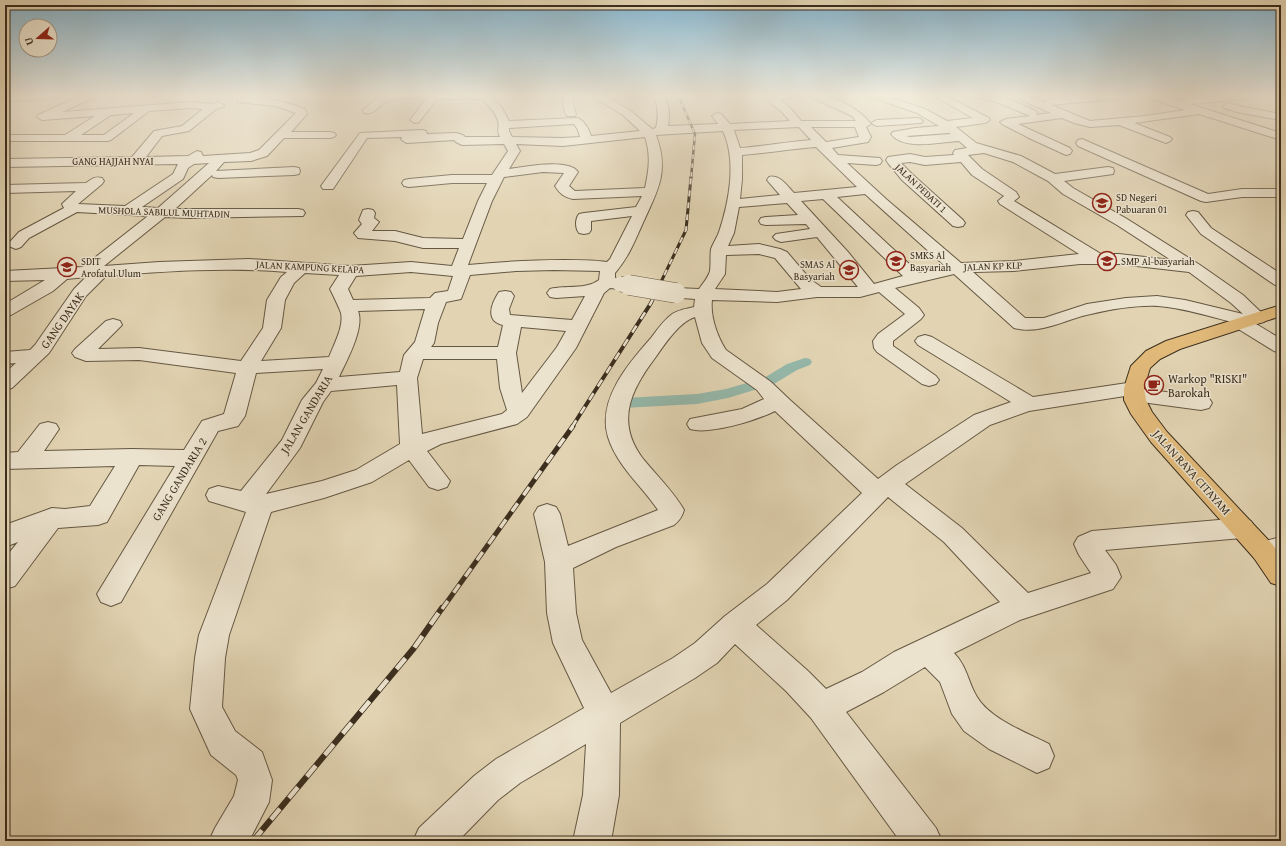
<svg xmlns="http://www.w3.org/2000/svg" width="1286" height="846" font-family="'Gentium Book Plus',serif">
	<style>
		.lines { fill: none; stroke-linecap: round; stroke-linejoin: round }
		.canal { fill: #95b8aa; fill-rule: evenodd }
		.minor-casing { stroke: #655843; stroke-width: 2 }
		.major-casing { stroke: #3b2e1e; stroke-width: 2 }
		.minor { fill: #ece3ce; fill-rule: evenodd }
		.major { fill: #e1ba7a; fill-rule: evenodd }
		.rail-far4-casing { stroke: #3b2e1e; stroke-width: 2.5 }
		.rail-far3-casing { stroke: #3b2e1e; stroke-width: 3 }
		.rail-far2-casing { stroke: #3b2e1e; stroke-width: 4 }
		.rail-far1-casing { stroke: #3b2e1e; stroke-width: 5 }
		.rail-casing { stroke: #3b2e1e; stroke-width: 6 }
		.rail-far4 { stroke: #ece3ce; stroke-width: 1.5; stroke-dasharray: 4.5; stroke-linecap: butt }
		.rail-far3 { stroke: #ece3ce; stroke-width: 2; stroke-dasharray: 6; stroke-linecap: butt }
		.rail-far2 { stroke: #ece3ce; stroke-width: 2.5; stroke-dasharray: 8; stroke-linecap: butt }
		.rail-far1 { stroke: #ece3ce; stroke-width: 3.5; stroke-dasharray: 10; stroke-linecap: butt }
		.rail { stroke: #ece3ce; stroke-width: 4.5; stroke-dasharray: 14; stroke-linecap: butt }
		.minor-bridge-far1-casing { stroke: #655843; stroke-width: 16; stroke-linecap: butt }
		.minor-bridge-casing { stroke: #655843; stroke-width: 21; stroke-linecap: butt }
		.minor-bridge-far1 { stroke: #ece3ce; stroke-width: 15 }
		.minor-bridge { stroke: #ece3ce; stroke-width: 20 }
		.labels { text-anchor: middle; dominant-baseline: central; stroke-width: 3; stroke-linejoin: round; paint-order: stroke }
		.far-street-label { font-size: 10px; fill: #3b2e1e; stroke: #ece3ce }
		.far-poi-label { font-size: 10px; fill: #3b2e1e; stroke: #ece3ce; text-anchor: start }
		.street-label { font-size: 12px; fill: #3b2e1e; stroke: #ece3ce }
		.poi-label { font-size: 12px; fill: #3b2e1e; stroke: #ece3ce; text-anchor: start }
	</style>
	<rect width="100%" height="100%" fill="#e2d4b3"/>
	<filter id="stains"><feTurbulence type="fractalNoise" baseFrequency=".005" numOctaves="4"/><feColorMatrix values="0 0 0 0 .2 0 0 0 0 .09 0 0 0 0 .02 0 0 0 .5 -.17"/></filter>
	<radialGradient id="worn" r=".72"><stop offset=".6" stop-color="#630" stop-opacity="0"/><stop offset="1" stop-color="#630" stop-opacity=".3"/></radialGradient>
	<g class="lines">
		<path class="canal" d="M805,358L810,359L812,362L810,365L797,370L774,384L728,398L697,404L624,408L619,406L616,403L619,400L624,398L697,394L726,389L764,378L787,364Z"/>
		<defs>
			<path id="minor" d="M14,95H64L59,98L11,101L6,98L7,96Z
				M83,95H96L95,97L62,112L190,102L212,104L219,102L224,105L223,107L216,109L189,131L162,136L146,157L188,156L197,151L201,152L203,156L250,153L259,150L296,113L276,106L238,102L237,100C245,91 293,104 305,109L307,114L291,132H330L334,133L336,135L334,137L330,138H284L267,156L251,161L224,162L216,171L294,167L299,168L300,171L299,174L294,175L218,178L213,177L212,175L175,209H298L303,210L305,213L303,216L190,218L165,217L104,266L159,262L249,259L350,266L411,262L452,266L459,248H423L395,241L358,238L354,233L362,224L359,220L363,210L368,209L373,210L375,213L374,218L379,222L372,231H395L423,238L463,239L478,201L487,183H452L409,187L404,186L402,183L404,180L409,179L452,175H492L508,151L504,144L462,145L456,142L454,140L407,143L403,141L401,139L402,137L367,138L333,189H323L321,186L360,133L422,130L426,131L427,134L456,133L463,135L465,137H500C496,129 500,128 498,121C496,113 489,106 483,99H437L419,122L415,123L410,120L426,99C414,99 400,97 388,101C379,104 375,116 364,113L363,111L364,109L379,97L388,95H490L502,108L509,121L577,118C584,120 589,129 591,136L640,131L623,115L593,97L592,95H604L631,111L652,129L656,128C659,116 658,106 654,95H664C669,105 670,115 668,126L718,124L712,116L717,113L721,114L730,124L790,121L782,112L766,99L767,97L777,95H795L794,97L780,100L792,110L801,121H856L852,116L811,97L810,95C829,93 859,108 871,124L866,127L871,137L868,142L832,148L838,155L880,158L882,161L880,164L876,165L847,163L886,199L961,263L1014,261L1079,254L1000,204L998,201L1004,196L972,175L961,162L925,165L910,162L901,163L912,174L963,220L965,223L963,226L958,227L953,226L902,180L888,163L886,160L888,157L910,154L925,157L954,155L953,153L955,150L967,148L959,141C940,142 904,151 891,134L893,132L915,128L939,126L917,113L871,97L870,95H884L925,109L947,121L973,118L932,95H944L989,118L990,120L985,123L956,127L976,143L1021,156L1055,174L1108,167L1113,168L1114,171L1113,174L1064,181L1073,188L1127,219L1200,265L1243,295L1267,318L1264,322L1256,324L1281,339V353L1274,351L1235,327L1232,322C1208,316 1183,308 1158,306C1137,305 1112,309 1091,314C1065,319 1042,335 1014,328L954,274L895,288L919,308L924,315L921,319L893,341V346L936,376L939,380L936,384L929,386L922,384L877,352L874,348L873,341L878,334L905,314L879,292L860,297H817L777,302L712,300C710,316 717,336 726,350L771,382L790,400L878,479L897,465L974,415L1011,402L918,345L915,341L918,337L925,335L932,337L1033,397L1134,382L1141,383L1144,389L1209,398L1212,403L1209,408L1201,410L1134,401L1127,399L1125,396L1029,411L990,425L905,484L962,528L1028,593L1091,573L1079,555L1074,544L1078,537L1092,531L1242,518L1251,521L1255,528L1251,535L1242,538L1105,550L1116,565L1121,577L1113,589L1020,620L954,653C967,666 968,682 977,697C990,719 1027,733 1049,744L1054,756L1049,768L1037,773L989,749L964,731L952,714L940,682L925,667L884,692L846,712L936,828L942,841H900L811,718L786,691L735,644L717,663L695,678L620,723L619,795L611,841H573L583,795L586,744L520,783L498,800L458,841H413L419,828L474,776L496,759L584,708L553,643L547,613L545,562L534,514L538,507L547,504L556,507L560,514L568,546L658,510C642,486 617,466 608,437C597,400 628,364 651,338C657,330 663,321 671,315C677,310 686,309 694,307L695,299L670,297L667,293L670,289L676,288L699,289C703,283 708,278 710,271C711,263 710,256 711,249C713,243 717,238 719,232C729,202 737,161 723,131L656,135C670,173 657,191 642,225C633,245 629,256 615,273V278L626,280L628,284L626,288L620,289L610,288L604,293L576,348L527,417L517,424L441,444L427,451L450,481L447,487L438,490L429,487L409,460L372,482L324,498L271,512L229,635L225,658L222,707L235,731L262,752L272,780L269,802L249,841H209L215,828L234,796L238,780L236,775L211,755L190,709L195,658L199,635L246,512L209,501L206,495L209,489L218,486L241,491L282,440L302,400L316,383L323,369L256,373L245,416L238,426L218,431L121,602L111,606L101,602L97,594L175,466L139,465L107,522L98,525L58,528L15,586L5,589V558L18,542L5,547V525L52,508L65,509L90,506L115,466L5,469V453L18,452L40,424L48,422L56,424L59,429L44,451L132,449L184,450L202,421L224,414L236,373L139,360L86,361L75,357L72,353L75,349L106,321L113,319L120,321L122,325L98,349L139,348L241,361L263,328L267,300L281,277L287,272C227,267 166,271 106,276L86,296L49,353L12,388L5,390V373L16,363L5,364V352L30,350L35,345L74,289L86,277L67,279L53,291L11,315L5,316V304L45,280L5,281V271L83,267L148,216L77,212L29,238L21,247L16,249L11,247L8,244L19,232L64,208L62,204L76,191L5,193V185L86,183C92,179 95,176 102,178L104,181L102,184L78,204L125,206L173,174L178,164L5,167V159L132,157L154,131L182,126L203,109L190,108L149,111L111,140L107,141H5V135H65L95,116L42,120L37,117L38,115ZM134,113L104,135H81L111,115ZM574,124L578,130L580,137L563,138L512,137L509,131V128ZM799,127L811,140C787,142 764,146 740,148L734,130ZM811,127H855L859,137L826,142ZM949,133L951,134L910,137L906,136ZM645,137C651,155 649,170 645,188L575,191L569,186L578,172C569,158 524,167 509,169L520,151L516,144L563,146ZM816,147L857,187L794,193C787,186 780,174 769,177L767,180L780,195L740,199L742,179V155C767,153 791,149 816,147ZM984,153L1013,162L1048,181L1063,194L1117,225L1171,260L1119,254H1101L1014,201L1019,197L1016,192L982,169L968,155ZM209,163L158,208L142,207L183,179L188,168L194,164ZM543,172L564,173L555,186C560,194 564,197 573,199L642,196L636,207L584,213L579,214C575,219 575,228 579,233L584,234L589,233L591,230V221L632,216L610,259L607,262C593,260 579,260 564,260C532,260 500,262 468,265L492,201L504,177ZM865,194L945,266L919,273L837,197ZM823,199L903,276L874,284L848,252L801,201ZM787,203L798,215L766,217L761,218L759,221L761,224L766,225L806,224L810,229L776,234L773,237L776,240L781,242L817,237L858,287H821L810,279L787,252L780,249L759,244L728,246L734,233L739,207ZM759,254L775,258L801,289L777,292L715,289L725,274L726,255ZM1080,264H1119L1189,272L1231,303L1243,314L1185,300L1157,296L1126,298L1087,304L1044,318H1025L973,272L1014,271ZM554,270L600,271L599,280C586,290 565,285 550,289L547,293L550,297L556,298L585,296L572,320L510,315L509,309L514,296L511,292L505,291L499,292C491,304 485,321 503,325L498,347H431L434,343L438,323L446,302L461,299L470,275L516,271ZM411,272L453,276L448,291L435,293L430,298L353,300L348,289L356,276ZM305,273L339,275L330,289C334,297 338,305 341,313C344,327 334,344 329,357L261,361L281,328L285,300L294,283ZM425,309L415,342L404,355L400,372L339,377C346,362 365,328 358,311ZM695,317L702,343L712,358L757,390L764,399L742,409L690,419L687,424L690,429C710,435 757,420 775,411L862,493L767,584L725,616L695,643L673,658L611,693L582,640L576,613L573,568L616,547L674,525C679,521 682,517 684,510C673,491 658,477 644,460C615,423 630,391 655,358C664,345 680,321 695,317ZM521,327L566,331L557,347L522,393L516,353ZM423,359H497L500,388L507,410L502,414L422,434L417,378ZM397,385L400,444L356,470L322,481L266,494L300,448L323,402L331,391ZM888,497L944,542L1000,602L894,652L862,672L826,689L808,671L756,625L787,600Z
				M563,95H573V104L576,114L575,116H567C563,110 563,103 563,95Z
				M974,95C998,93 1014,101 1036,111L1037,113L1036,115L1051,113L1015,97L1014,95H1027L1045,103L1046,100L1050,99L1095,95H1130L1125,98L1051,105L1090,121L1145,116L1185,110L1146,97L1145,95H1160L1179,101L1184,99L1228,95H1263L1262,97L1258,98L1190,104L1281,133V140L1199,114L1134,123L1170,137L1172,139L1170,141L1166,143L1119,125L1090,127L1074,123L1062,118L1018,124L1070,148L1072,151L1070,154L1066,155L1031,139L1002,124L1000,122L1006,119L1030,116L997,102L975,97Z
				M1275,95H1281V98L1276,97Z
				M1228,103L1243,107L1281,114V120L1241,113L1224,108L1223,106Z
				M917,118L921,119L923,121L921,123L877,126L871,123L877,120Z
				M1082,139L1208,194L1242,189H1281V197H1242L1206,202L1201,201L1078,146L1076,143L1078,140Z
				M1193,211L1198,212L1211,228L1281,274V286L1275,285L1201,234L1186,215L1188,212Z
				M1281,537V559L1263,562L1254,558L1250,551L1254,544Z"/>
			<path id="major" d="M1281,305V316L1180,349L1160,359L1150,368L1144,388L1146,400L1152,412L1167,432L1272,544L1281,555V586L1271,583L1254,558L1151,442L1131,414L1124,400V388L1131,366L1146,351L1166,341Z"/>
		</defs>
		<use href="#minor" class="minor-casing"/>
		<use href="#major" class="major-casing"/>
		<use href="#minor" class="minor"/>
		<use href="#major" class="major"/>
		<defs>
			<path id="rail-far4" d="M678,95L695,134L691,178"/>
			<path id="rail-far3" d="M659,286L686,230L691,177"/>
			<path id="rail-far2" d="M572,427L651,303L659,285"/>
			<path id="rail-far1" d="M442,609L573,426"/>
			<path id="rail" d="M253,841L414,648L442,608"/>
		</defs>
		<use href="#rail-far4" class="rail-far4-casing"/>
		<use href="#rail-far3" class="rail-far3-casing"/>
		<use href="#rail-far2" class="rail-far2-casing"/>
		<use href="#rail-far1" class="rail-far1-casing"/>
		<use href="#rail" class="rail-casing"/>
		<use href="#rail-far4" class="rail-far4"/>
		<use href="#rail-far3" class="rail-far3"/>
		<use href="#rail-far2" class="rail-far2"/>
		<use href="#rail-far1" class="rail-far1"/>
		<use href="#rail" class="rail"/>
		<defs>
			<path id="minor-bridge-far1" d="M620,284L635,286"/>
			<path id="minor-bridge" d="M629,285L676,293"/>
		</defs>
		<use href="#minor-bridge-far1" class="minor-bridge-far1-casing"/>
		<use href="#minor-bridge" class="minor-bridge-casing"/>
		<use href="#minor-bridge-far1" class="minor-bridge-far1"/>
		<use href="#minor-bridge" class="minor-bridge"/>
	</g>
	<linearGradient id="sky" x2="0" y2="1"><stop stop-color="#87b6cf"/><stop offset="0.45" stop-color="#f2ecdd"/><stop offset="1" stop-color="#f2ecdd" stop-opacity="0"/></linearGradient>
	<rect width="1286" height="213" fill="url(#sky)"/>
	<defs>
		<symbol id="school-ring" viewBox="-11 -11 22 22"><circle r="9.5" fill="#ece3ce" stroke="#8f2418" stroke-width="1.5"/><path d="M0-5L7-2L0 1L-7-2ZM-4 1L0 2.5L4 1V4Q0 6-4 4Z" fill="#8f2418"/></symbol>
		<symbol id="cafe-ring" viewBox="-11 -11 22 22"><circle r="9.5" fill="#ece3ce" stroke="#8f2418" stroke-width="1.5"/><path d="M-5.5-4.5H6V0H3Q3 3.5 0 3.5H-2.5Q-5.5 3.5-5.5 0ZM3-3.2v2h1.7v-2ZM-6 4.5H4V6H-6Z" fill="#8f2418"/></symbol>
	</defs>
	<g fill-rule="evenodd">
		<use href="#school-ring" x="1091" y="192" width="22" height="22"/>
		<use href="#school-ring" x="885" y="250" width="22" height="22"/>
		<use href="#school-ring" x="1096" y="250" width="22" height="22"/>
		<use href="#school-ring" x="56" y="256" width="22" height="22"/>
		<use href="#school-ring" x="838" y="259" width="22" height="22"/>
		<use href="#cafe-ring" x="1143" y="374" width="22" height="22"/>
	</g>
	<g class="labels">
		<g class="far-street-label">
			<text x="113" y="161">GANG HAJJAH NYAI</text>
			<text transform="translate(921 188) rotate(43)">JALAN PEDATI 1</text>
			<text transform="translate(164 212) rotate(2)">MUSHOLA SABILUL MUHTADIN</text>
			<text transform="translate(993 266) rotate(-2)">JALAN KP KLP</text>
			<text transform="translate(310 267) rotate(3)">JALAN KAMPUNG KELAPA</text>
		</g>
		<g class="far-poi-label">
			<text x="1116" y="197">SD Negeri<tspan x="1116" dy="12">Pabuaran 01</tspan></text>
			<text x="910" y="255">SMKS Al<tspan x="910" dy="12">Basyariah</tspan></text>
			<text x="81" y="261">SDIT<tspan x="81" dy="12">Arofatul Ulum</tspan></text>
			<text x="1121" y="261">SMP Al-basyariah</text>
			<text x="835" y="264" text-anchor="end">SMAS Al<tspan x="835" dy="12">Basyariah</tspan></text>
		</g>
		<g class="street-label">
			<text transform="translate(62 320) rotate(-55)">GANG DAYAK</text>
			<text transform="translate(306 414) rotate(-59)">JALAN GANDARIA</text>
			<text transform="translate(1192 472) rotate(48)">JALAN RAYA CITAYAM</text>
			<text transform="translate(179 479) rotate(-59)">GANG GANDARIA 2</text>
		</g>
		<g class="poi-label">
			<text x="1168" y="378">Warkop "RISKI"<tspan x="1168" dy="14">Barokah</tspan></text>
		</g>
	</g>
	<rect width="1286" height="846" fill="none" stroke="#e2d4b3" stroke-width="20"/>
	<rect x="6" y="6" width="1274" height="834" fill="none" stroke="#3b2e1e" stroke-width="2"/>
	<rect x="10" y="10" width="1266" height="826" fill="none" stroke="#3b2e1e"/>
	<g transform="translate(38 38) rotate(250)"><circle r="19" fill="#ece3ce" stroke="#a59b88"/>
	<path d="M0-3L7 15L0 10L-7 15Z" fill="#8f2418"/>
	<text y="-6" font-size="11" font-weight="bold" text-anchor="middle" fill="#3b2e1e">U</text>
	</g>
	<rect width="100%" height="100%" filter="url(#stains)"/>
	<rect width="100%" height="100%" fill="url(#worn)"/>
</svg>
